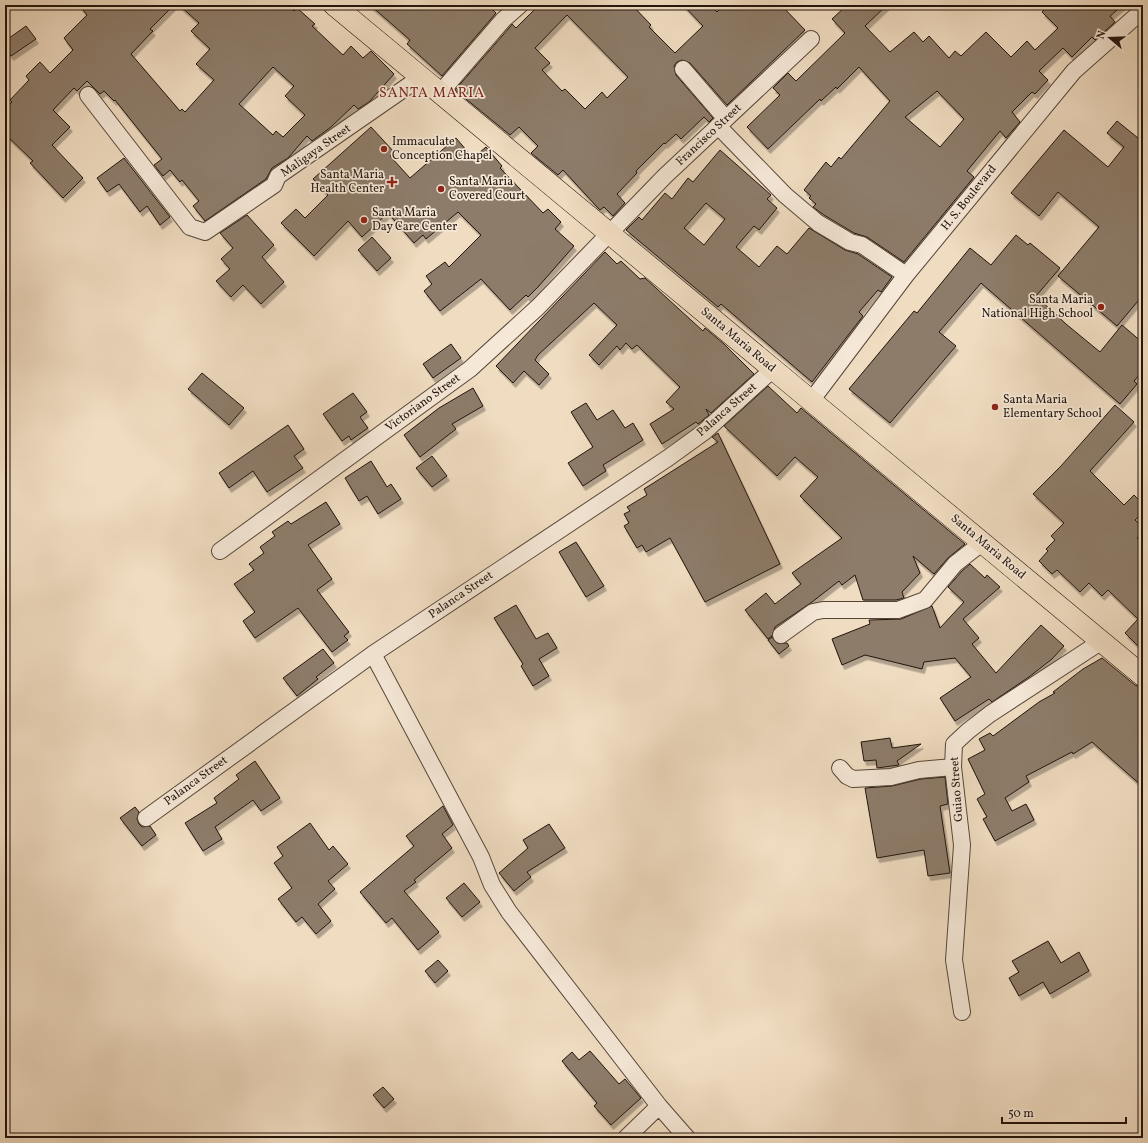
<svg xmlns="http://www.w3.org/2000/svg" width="1148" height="1143" font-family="Vollkorn,serif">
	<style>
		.building { fill: #8d7c6a; stroke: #22140c; fill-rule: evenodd; filter: url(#shadow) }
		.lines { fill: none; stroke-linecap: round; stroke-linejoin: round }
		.minor-casing { stroke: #564639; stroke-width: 18 }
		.major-casing { stroke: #22140c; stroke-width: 22 }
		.minor { stroke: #f5e8d7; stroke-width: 16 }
		.major { stroke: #f0dcc1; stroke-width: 21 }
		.poi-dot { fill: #8f2418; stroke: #f5e8d7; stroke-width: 1.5 }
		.labels { text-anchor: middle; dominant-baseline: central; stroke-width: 3.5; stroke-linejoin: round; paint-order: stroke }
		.street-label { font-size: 12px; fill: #22140c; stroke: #f5e8d7 }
		.poi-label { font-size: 12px; fill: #22140c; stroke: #f5e8d7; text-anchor: start }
		.quarter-label { font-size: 14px; letter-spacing: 1px; fill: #7a1f14; stroke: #f5e8d7 }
	</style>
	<defs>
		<filter id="shadow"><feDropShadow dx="2.5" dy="4.5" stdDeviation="0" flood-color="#0004"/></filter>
	</defs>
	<rect width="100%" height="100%" fill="#f0dcc1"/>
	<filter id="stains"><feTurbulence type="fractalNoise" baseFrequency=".005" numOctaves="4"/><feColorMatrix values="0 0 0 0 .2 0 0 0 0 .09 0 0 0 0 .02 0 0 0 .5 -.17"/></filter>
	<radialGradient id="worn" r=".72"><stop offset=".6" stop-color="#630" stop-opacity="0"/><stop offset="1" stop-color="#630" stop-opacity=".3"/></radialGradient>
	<path class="building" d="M79,5H174L150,29L153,31L131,54L180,111L182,109L185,112L214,80L196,64L210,49L191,31L199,23L179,5H287L294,11L297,8L315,24L312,26L343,55L351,46L363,58L371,51L394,74L369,102L358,109L354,105L331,127L312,141L307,136L288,158L272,168L266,179L205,221L193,206L199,201L182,180L180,182L170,170L163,176L154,165L162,159L115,100L114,101L104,91L100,94L87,81L77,91L74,88L53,110L70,127L52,145L83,178L63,198L30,163L33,161L5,134V109L12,102L10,100L29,80L26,76L40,62L50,73L73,50L64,38L87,15ZM273,67L294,86L285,96L305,115L283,137L276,131L273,135L239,104Z
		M370,5H488L496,13L442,76L407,44L410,40Z
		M539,5H632L651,25L649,27L675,53L703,26L683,5H710L717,12L724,5H781L805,30L727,105L690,63L682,60L677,62L674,66L676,75L713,118L709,122L704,117L681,139L676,134L665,144L664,143L636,171L637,173L617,194L625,203L613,216L604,207L600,210L598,208L563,170L558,175L531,153L538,146L519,127L510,135L455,90L510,27L512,24L516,28ZM567,15L628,77L607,98L602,92L585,109L565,89L562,91L542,70L550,63L535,48Z
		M847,5H887L865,26L890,52L914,32L923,42L929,36L949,58L955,51L961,56L986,32L1011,57L1027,41L1035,50L1058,28L1042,12L1049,5H1123L1110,16L1115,22L1095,40L1092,37L1072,57L1063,48L1039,71L1048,80L1035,94L1032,92L1012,112L1020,122L1006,138L1000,131L967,171L974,177L904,262L867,237L854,233L824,215L813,207L816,204L809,198L811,196L804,190L826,162L831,167L839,157L841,159L890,101L859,67L837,89L836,87L821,101L820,99L768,149L747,127L780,95L773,88L788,73L796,81L845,33L832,19ZM937,91L964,119L940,147L905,117Z
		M26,26L36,39L11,56L5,48V41Z
		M1117,121L1143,142V295L1117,326L1058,276L1099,227L1058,192L1039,216L1011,193L1064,130L1108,167L1124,147L1107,133Z
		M371,127L394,152L390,156L410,178L456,138L473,158L486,147L502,166L500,168L543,213L548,209L561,222L555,229L574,246L538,287L528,297L526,295L510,310L481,279L440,311L424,291L432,284L426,276L445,262L449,267L481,235L458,212L426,239L423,235L414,243L388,213L362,237L348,221L314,256L281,223L296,209L305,218L328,195L313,179Z
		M720,150L771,195L767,199L777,208L759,230L754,226L736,247L759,267L777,246L787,254L809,228L845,250L858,254L892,277L881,292L878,290L859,312L863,316L812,382L721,304L718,307L626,230L639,217L642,220L665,193L672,199L688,178L693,182ZM706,203L725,219L704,245L684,228Z
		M124,158L170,217L160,225L147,206L140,212L119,184L107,192L97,178Z
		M247,215L274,245L262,257L284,282L261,304L243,285L231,297L216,281L230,269L221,259L233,248L220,233Z
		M1016,235L1028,245L1030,243L1060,268L1036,296L1066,324L1100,352L1122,325L1143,343V371L1134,381L1137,384L1120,404L981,283L939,332L956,346L890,423L849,389L914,311L917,313L970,248L991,265Z
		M372,237L391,258L377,271L358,250Z
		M605,252L617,264L621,261L640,279L645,278L703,331L705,328L724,344L754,374L711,413L706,409L709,415L698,424L696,422L662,444L650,424L674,409L666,402L680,387L637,345L632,349L626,343L620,350L617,346L599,365L589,355L617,325L594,303L538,355L535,360L549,374L539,385L524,371L513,383L496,366Z
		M451,344L461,358L433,378L423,364Z
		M202,373L244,408L229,425L188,389Z
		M768,386L797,413L801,408L965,544L948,558L934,574L913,556L920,573L902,592L904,598L896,600H863L855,575L842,585L839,581L812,602L775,627L772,636L768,639L745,610L766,593L775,604L801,584L792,573L842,538L800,496L818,477L795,457L777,476L724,426Z
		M473,388L483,406L452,424L456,429L420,457L404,435L439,408Z
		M353,393L367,412L360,417L368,428L351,440L349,436L342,441L323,414Z
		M586,403L597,420L613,410L625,428L633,423L643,440L603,465L606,471L583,486L568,463L593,447L571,412Z
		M1115,405L1134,422L1090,471L1124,505L1134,495L1143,504V512L1135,520L1143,528V532L1137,538L1143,544V651L1125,633L1138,619L1108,590L1102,596L1089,583L1080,592L1057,570L1052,574L1039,561L1048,551L1046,549L1055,540L1051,536L1064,523L1033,494L1061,466Z
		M288,425L304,449L294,456L303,468L267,492L253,471L229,488L219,473Z
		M718,433L780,564L705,602L670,538L646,552L642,545L637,548L624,526L629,523L624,514L630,511L627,507L647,495L644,489L718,442L712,437Z
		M432,456L447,476L432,487L416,468Z
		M371,461L387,487L391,484L401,499L378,514L367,496L359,501L345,478Z
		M326,502L340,524L308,545L332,579L317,590L349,632L344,636L348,640L332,652L298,608L255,638L243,621L255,612L234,584L254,570L249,564L264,553L260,547L275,536L272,532L288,521L291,524Z
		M576,542L604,586L586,597L559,552Z
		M970,564L985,578L987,575L1000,587L963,619L979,638L972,644L996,673L1041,625L1064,646L1052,659L1029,677L992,702L989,699L955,721L940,698L971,677L955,658L924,662L922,669L865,655L842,665L832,639L870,624L869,620L901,619L932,606L940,628L964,602L948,587L962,571Z
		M516,605L536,639L548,633L557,648L539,659L549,676L533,686L521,666L523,664L494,618Z
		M772,637L777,643H787L789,646L779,654L768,640Z
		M323,649L334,663L316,677L318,679L297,696L283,678Z
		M1102,658L1135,685L1143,689V787L1092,742L1073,754L1072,752L1026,776L1029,782L1005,798L1012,811L1026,804L1034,820L995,841L983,819L987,817L977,799L985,794L968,759L985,750L979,739L990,733L993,736L1039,702L1055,693L1053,692L1083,669Z
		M890,738L892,748L921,744L897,761L899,765L877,768L876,760L864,761L861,742Z
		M255,761L280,798L261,811L253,800L215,827L222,839L203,851L185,823L217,803L214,798L239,779L236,775Z
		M945,777L948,804L940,806L950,873L928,876L924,850L877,858L865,788L892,786L921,779Z
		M443,806L453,825L442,834L452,848L414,880L416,882L404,891L439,932L418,950L392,918L386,923L360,892L414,846L406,836Z
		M135,807L139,812L137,819L139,824L142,827L150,826L156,835L142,846L120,818Z
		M310,823L329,850L333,846L348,864L328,881L335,889L318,904L331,921L316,934L302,917L296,922L278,899L292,888L274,863L283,856L277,847Z
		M549,824L565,848L527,872L531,877L514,891L499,873L528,848L523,840Z
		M464,883L480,902L462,917L446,898Z
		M1048,941L1061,963L1079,952L1089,971L1050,994L1043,982L1019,996L1009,978L1019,972L1012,961Z
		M438,960L448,971L435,983L425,971Z
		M590,1051L619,1084L625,1079L641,1098L611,1125L594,1106L597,1103L562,1061L572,1052L579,1060Z
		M383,1087L394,1099L384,1108L373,1095Z"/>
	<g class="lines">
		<defs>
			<path id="minor" d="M683,69L726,119
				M440,93L503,20L520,5
				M88,95L190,227L205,232L274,185L278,176L421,77
				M718,126L785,195L818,223L850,242L862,245L906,275
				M811,401L906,275L1074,71L1143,10
				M220,551L470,369L538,307L665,176L811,39
				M781,635L813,612L823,610H898L925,600L955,564L983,542
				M373,654L481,857L492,885L509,912L659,1106L626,1138
				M840,768L847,776L853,779L891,777L919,770L953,767
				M146,818L373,654L668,458L704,432L773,369
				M962,1012L954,960L962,845L953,767L954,744L968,731L990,714L1102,641
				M659,1106L687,1138"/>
			<path id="major" d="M334,5L1143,676"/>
		</defs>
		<use href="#minor" class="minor-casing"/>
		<use href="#major" class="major-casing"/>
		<use href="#minor" class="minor"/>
		<use href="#major" class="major"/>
	</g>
	<g class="poi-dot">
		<circle cx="384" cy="149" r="4"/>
		<path d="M390 176h4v4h4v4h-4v4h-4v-4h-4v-4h4z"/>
		<circle cx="441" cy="189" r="4"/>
		<circle cx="364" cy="220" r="4"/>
		<circle cx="1101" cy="307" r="4"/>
		<circle cx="995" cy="407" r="4"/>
	</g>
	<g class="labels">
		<g class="street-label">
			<text transform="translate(709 135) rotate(-43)">Francisco Street</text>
			<text transform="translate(316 151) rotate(-35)">Maligaya Street</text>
			<text transform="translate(969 198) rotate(-51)">H. S. Boulevard</text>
			<text transform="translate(738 340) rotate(40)">Santa Maria Road</text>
			<text transform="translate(423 403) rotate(-36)">Victoriano Street</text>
			<text transform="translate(727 410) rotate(-41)">Palanca Street</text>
			<text transform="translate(988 547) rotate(40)">Santa Maria Road</text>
			<text transform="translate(461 595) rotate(-34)">Palanca Street</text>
			<text transform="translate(196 781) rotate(-36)">Palanca Street</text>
			<text transform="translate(957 789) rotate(-94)">Guiao Street</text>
		</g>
		<g class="poi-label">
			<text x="392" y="142">Immaculate<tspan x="392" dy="14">Conception Chapel</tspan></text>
			<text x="384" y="175" text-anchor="end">Santa Maria<tspan x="384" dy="14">Health Center</tspan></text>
			<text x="449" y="182">Santa Maria<tspan x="449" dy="14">Covered Court</tspan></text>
			<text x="372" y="213">Santa Maria<tspan x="372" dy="14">Day Care Center</tspan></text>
			<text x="1093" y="300" text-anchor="end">Santa Maria<tspan x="1093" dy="14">National High School</tspan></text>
			<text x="1003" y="400">Santa Maria<tspan x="1003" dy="14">Elementary School</tspan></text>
		</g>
		<g class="quarter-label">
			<text x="432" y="93">SANTA MARIA</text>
		</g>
	</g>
	<rect width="1148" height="1143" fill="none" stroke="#f0dcc1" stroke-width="20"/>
	<rect x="6" y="6" width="1136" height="1131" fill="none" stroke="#22140c" stroke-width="2"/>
	<rect x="10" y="10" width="1128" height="1123" fill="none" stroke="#22140c"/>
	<g transform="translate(1110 38) rotate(289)" stroke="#f5e8d7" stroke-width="3" paint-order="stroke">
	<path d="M0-3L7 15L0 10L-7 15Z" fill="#22140c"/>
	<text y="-6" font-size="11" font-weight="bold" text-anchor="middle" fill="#22140c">N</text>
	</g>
	<path d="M1002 1117v6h124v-6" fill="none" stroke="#22140c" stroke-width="2"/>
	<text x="1008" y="1117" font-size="12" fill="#22140c" stroke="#f5e8d7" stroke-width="3" paint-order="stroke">50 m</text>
	<rect width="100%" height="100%" filter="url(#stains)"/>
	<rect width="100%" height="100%" fill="url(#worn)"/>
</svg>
